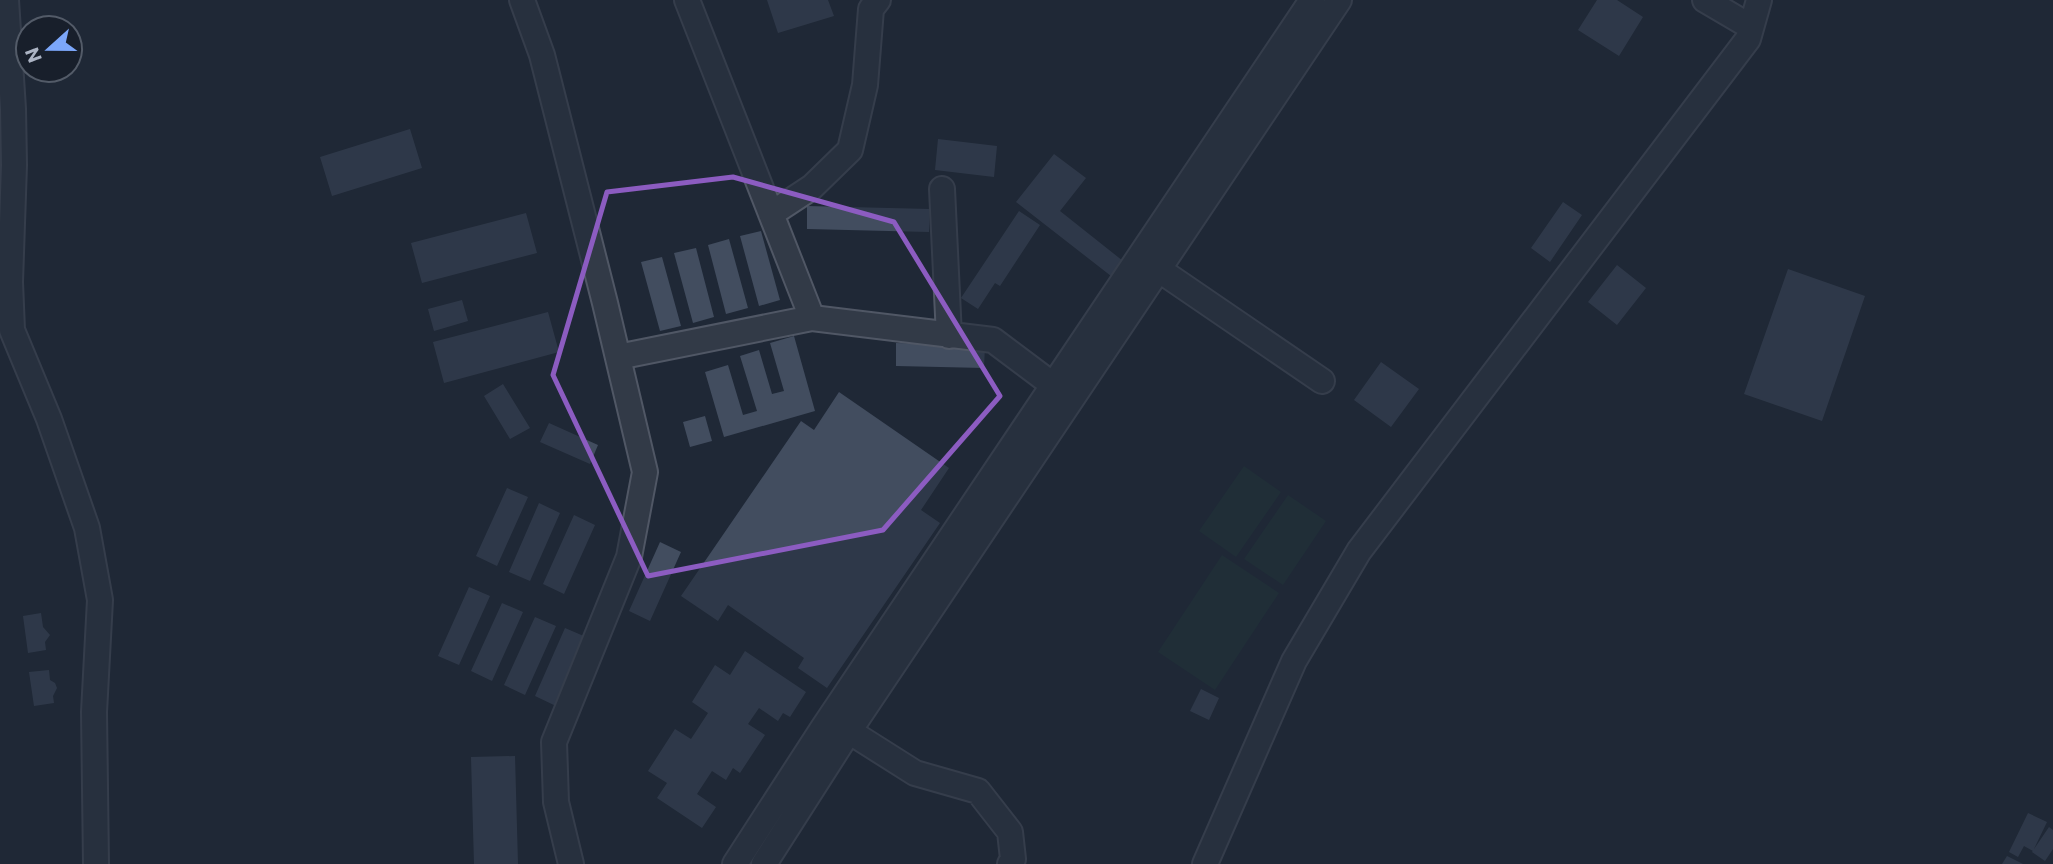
<svg xmlns="http://www.w3.org/2000/svg" width="2053" height="864" font-family="Commissioner,sans-serif">
	<style>
		.green { fill: #223639 }
		.building { fill: #424d5f }
		.lines { fill: none; stroke-linecap: round; stroke-linejoin: round }
		.minor-casing { stroke: #505765; stroke-width: 28 }
		.minor { stroke: #323a47; stroke-width: 24 }
		.marked { fill: none; stroke: #8c5cc1; stroke-width: 5; stroke-linejoin: round }
	</style>
	<rect width="100%" height="100%" fill="#1f2836"/>
	<path class="green" d="M1244,466L1281,492L1236,557L1199,531Z
		M1288,495L1326,521L1283,585L1244,559Z
		M1222,555L1279,593L1215,690L1158,652Z"/>
	<path class="building" d="M767,0H828L834,16L778,33Z
		M1597,0H1617L1643,17L1619,56L1578,30Z
		M410,129L422,168L332,196L320,157Z
		M938,139L997,146L994,177L935,170Z
		M1054,154L1086,178L1060,211L1123,261L1111,276L1016,202Z
		M1563,202L1582,215L1550,262L1531,248Z
		M807,206L930,209L929,232L807,229Z
		M1019,211L1040,225L1000,286L995,283L978,309L961,298Z
		M526,213L537,253L422,283L411,243Z
		M761,231L780,300L759,306L740,236Z
		M729,239L748,308L726,314L708,245Z
		M696,248L714,317L693,323L674,253Z
		M662,257L681,326L660,331L641,262Z
		M1617,265L1646,288L1617,325L1588,302Z
		M1788,269L1865,296L1822,421L1744,394Z
		M462,300L468,321L434,331L428,309Z
		M548,312L559,352L444,383L433,342Z
		M794,336L815,411L724,437L705,372L728,365L743,415L757,411L740,356L759,350L772,394L784,391L770,343Z
		M896,343L985,345L984,368L896,366Z
		M1381,362L1419,389L1391,427L1354,400Z
		M503,384L530,428L510,439L484,396Z
		M839,392L949,468L921,510L940,523L827,688L798,668L804,658L728,605L718,621L681,596L801,421L814,430Z
		M705,416L712,441L690,447L683,422Z
		M549,423L598,445L590,464L540,442Z
		M507,488L528,497L497,566L476,556Z
		M539,503L560,513L530,581L509,572Z
		M574,515L595,525L564,594L543,584Z
		M660,542L681,552L650,621L629,611Z
		M469,587L490,596L459,665L438,656Z
		M502,603L523,612L492,681L471,671Z
		M41,613L43,627L50,635L45,642L46,650L28,653L23,616Z
		M535,617L556,626L525,695L504,685Z
		M565,628L586,637L556,706L535,696Z
		M745,651L806,692L790,717L783,713L778,721L759,708L748,724L765,735L740,773L733,768L726,780L712,771L697,794L716,807L702,828L657,798L667,783L648,771L675,729L691,739L708,713L692,702L715,665L730,675Z
		M49,670L50,680L55,683L57,688L53,696L54,703L34,706L29,672Z
		M1201,689L1219,698L1209,720L1190,711Z
		M515,756L518,864H474L471,757Z
		M2028,813L2047,822L2033,851L2024,846L2018,857L2009,852Z
		M2049,827L2053,830V849L2045,861L2032,852Z
		M2007,856L2023,864H2002Z"/>
	<g class="lines">
		<defs>
			<path id="minor" d="M6,0L13,109L14,165L10,282L12,330L49,419L87,528L100,600L94,712L96,864
				M522,0L542,55L605,303L645,472L629,557L554,742L556,802L571,864
				M687,0L812,318L993,340L1053,385
				M1705,0L1751,27
				M942,189L949,336
				M771,214L812,187L850,150L865,85L871,9L878,0
				M1158,269L1322,381
				M618,357L812,318
				M836,723L915,773L978,791L1010,832L1013,859L1010,864
				M735,864L823,728L1312,0
				M764,864L849,731L1339,0
				M1205,864L1294,661L1359,551L1748,39L1759,0"/>
		</defs>
		<use href="#minor" class="minor-casing"/>
		<use href="#minor" class="minor"/>
	</g>
	<path d="M0 0H2053V864H0ZM733,177L894,222L1000,396L883,530L648,576L553,375L607,192Z" fill="#1f2836" fill-opacity=".55" fill-rule="evenodd"/>
	<path class="marked" d="M733,177L894,222L1000,396L883,530L648,576L553,375L607,192Z"/>
	<g transform="translate(49 49) rotate(249)"><circle r="33" fill="#181f2b" stroke="#535b68" stroke-width="2"/>
	<path d="M0-5L12 26L0 18L-12 26Z" fill="#7ca7fa"/>
	<text y="-10" font-size="19" font-weight="bold" text-anchor="middle" fill="#acb4c4">N</text>
	</g>
</svg>
